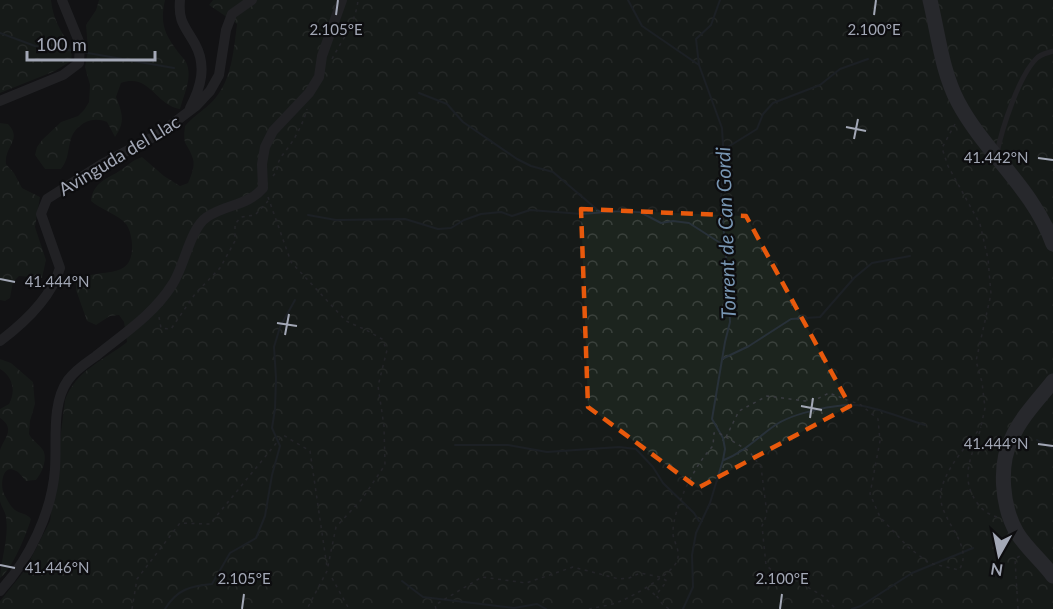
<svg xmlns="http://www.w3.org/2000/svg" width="1053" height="609" font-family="Lato,sans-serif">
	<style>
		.forest { fill: url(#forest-crowns) }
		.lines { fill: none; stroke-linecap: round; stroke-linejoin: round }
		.stream { stroke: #283139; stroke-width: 2 }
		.path { stroke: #393b40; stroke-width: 1.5; stroke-dasharray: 3 4.5; stroke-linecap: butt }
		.lane { stroke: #333439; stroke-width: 5 }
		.street { stroke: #333439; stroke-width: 10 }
		.secondary { stroke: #41434a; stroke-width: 15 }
		.marked { fill: none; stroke: #e8590c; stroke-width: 4.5; stroke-dasharray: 12 8; stroke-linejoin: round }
		.ticks { fill: none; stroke: #a3a8b6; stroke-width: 2 }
		.labels { text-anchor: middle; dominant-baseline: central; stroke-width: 4.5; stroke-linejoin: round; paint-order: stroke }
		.street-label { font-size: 18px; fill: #a3a8b6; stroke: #0d0d0f }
		.water-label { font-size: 20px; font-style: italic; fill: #7896b3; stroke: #0d0d0f }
		.ticks-label { font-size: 15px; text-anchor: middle; fill: #a3a8b6; stroke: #0d0d0f; stroke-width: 4.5; stroke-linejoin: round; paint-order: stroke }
	</style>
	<defs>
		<pattern id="forest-crowns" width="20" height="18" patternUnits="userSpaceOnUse" patternTransform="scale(1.5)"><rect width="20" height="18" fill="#1c241e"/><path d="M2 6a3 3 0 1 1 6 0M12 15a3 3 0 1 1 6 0" fill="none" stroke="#3a413c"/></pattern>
	</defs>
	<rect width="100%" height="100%" fill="#121214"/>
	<path class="forest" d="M0,0H51C52,10 55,20 60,29C66,41 74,46 71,61L55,71L0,93Z
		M99,0H165C160,23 164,33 178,52C182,57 187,61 188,68C191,81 183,97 180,109C156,106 150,73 121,83L116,97C122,112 126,122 115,137L107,122C99,119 92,119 84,123C63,136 74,153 61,169H45L35,155L37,147L42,140L61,122L78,116L84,110L89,102L90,85L85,67L88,50L86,25L96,10Z
		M213,0H1053V609H0V601L25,570L50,521L65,400C76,370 103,361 127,342L124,322L119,315L110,316L96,325L87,321L76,290V281C96,266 133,283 132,246C132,240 130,229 126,224C119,215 100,209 91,201C93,182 107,179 121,170C128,165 133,160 142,157L164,176L180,186L188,183C191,176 195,167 193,159C188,142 182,148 185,126C195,114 210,107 219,93C232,75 234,47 237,24L209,5Z
		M0,123L8,124C23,140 4,146 6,164L14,173L22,188L40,197L35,227L46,260L42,278L19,276L13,282L10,298L5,301L0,300Z
		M0,359L11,363L33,382L35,404L30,421L29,434C32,440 39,444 43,450C48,459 42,473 36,480L26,481C23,478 19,472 16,471C2,463 0,486 4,494C7,499 10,506 15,510C20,514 27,513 31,519C27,533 12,570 0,578C1,558 9,538 6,518C6,512 1,507 0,501C0,495 0,455 0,450C4,438 16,429 0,418V409L9,404C16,391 13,377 0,369Z"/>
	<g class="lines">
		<path class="stream" d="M628,0L642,26L699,65
			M0,33L35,46L76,51
			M82,52L174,68
			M419,93L447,104L463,122L517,159L531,166L553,172L600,212
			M723,150L757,129L763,114L773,103L820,85L840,69L868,59
			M308,215L336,220L405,219L438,229L451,228L464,220L481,214L501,212L512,216L530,210L582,214L620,211L640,212L661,223L673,221L689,223L725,246
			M722,359L749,346L791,319L820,317L854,278L872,263L910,256
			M1037,440L1053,449
			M455,445H508L547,452L619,447L636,449L653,467L663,483L694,513L699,521
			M724,460C744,452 757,438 774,426C792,413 841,402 863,406C884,410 905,419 925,425
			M402,581L423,597L514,608L537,604L546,609
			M165,609C177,589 191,586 212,584L230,553L256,538L265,516L272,475L280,446L272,428L275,409L276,378L274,347L280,327L295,300
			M683,609L693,587L692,555L696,533L710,503L723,460L725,449L723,438L712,419L725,342L730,322L728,278L721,199L724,162L722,128L699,65L696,39L711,25L720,0
			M852,609L861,606L912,573L973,548"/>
		<path class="path" d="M332,59C342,40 356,22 358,0
			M955,124L942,148L948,166L980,224L988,259L991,294L976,361L982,382L985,408L981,426
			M273,176L277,171C277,159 284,154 290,145C297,135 304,121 307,109
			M268,197L291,262L346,321L366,330L382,339L387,350L378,386L384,426L385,465L362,499L336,527L327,571L307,609
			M159,317L161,328L171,329L195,294L220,268L235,241V224L241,217L255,215L268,201
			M980,431C971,457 959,479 978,504C983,511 990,515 997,517
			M726,437L739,411L767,396L805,401L817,399L829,393L861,405L878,419L880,441L870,494L880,517L908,547L929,563L959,570C976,544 936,519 941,491C946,467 967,446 981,427
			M332,578L349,609
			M647,588L655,595
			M132,609L137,579L180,523L210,524L283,435L310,451L327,567
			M436,609L435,605L482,577L526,583L573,567L619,579L629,578L640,573L660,577L667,581L656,595L663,605L669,609
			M589,609C599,607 611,605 621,601C635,595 672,574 677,561C681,550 674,544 673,534C672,509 696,463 713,446L714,433H719L749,451L761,467L767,514L762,526L766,565L777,575L797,581L823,596L836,609
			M1018,609L1015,559L1020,556"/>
		<path class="lane" d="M997,153C1002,128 1019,76 1036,59C1040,54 1048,53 1053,51"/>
		<path class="street" d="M180,0C178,22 185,26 195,44C207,66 201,87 190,108
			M0,101L63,75L79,63L80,44L62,0
			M0,341C24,323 51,298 60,268L41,214L47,199L102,164L159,134L196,106L210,91L219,75L226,30L232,14L252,0
			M0,591C29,560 52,512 55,469C57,441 51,404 68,380C75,370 86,363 96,356C123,334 153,315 172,285C184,268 190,228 207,217C225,204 248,206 263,188L262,164L265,147L273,131L309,93L319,77L322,56L342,0"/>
		<path class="secondary" d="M930,0C938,33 942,72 958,102C985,153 1033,188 1053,244
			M1053,381C1039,399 1021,417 1012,438C998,465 1002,507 1017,533C1027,549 1042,561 1053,576"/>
	</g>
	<path d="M0 0H1053V609H0ZM581,209L746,216L850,406L698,488L588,407Z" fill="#121214" fill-opacity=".55" fill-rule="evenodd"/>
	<path class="marked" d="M581,209L746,216L850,406L698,488L588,407Z"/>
	<path class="ticks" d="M336,15L338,0M874,15L876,0M846,127L866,131M854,139L858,119M1038,158L1053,160M0,279L15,282M277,323L297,326M285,335L289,314M801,406L822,410M810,418L813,398M1038,444L1053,446M0,565L15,568M242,609L244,594M780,609L782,594"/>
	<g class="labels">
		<g class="street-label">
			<text transform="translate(119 155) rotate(-31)">Avinguda del Llac</text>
		</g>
		<g class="water-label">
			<text transform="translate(725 233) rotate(-92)">Torrent de Can Gordi</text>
		</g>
	</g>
	<g class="ticks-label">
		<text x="336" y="35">2.105°E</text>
		<text x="874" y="35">2.100°E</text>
		<text x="996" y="163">41.442°N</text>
		<text x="57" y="287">41.444°N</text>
		<text x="996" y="449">41.444°N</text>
		<text x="57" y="573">41.446°N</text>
		<text x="244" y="584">2.105°E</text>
		<text x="782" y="584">2.100°E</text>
	</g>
	<g transform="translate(999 555) rotate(189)" stroke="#0d0d0f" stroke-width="4.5" paint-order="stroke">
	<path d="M0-4.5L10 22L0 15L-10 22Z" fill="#a3a8b6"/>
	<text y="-9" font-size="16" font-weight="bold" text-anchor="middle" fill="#a3a8b6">N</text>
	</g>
	<path d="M27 51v9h128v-9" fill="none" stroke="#a3a8b6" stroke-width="3"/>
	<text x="36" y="51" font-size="18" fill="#a3a8b6" stroke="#0d0d0f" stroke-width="4.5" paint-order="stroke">100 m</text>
</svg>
